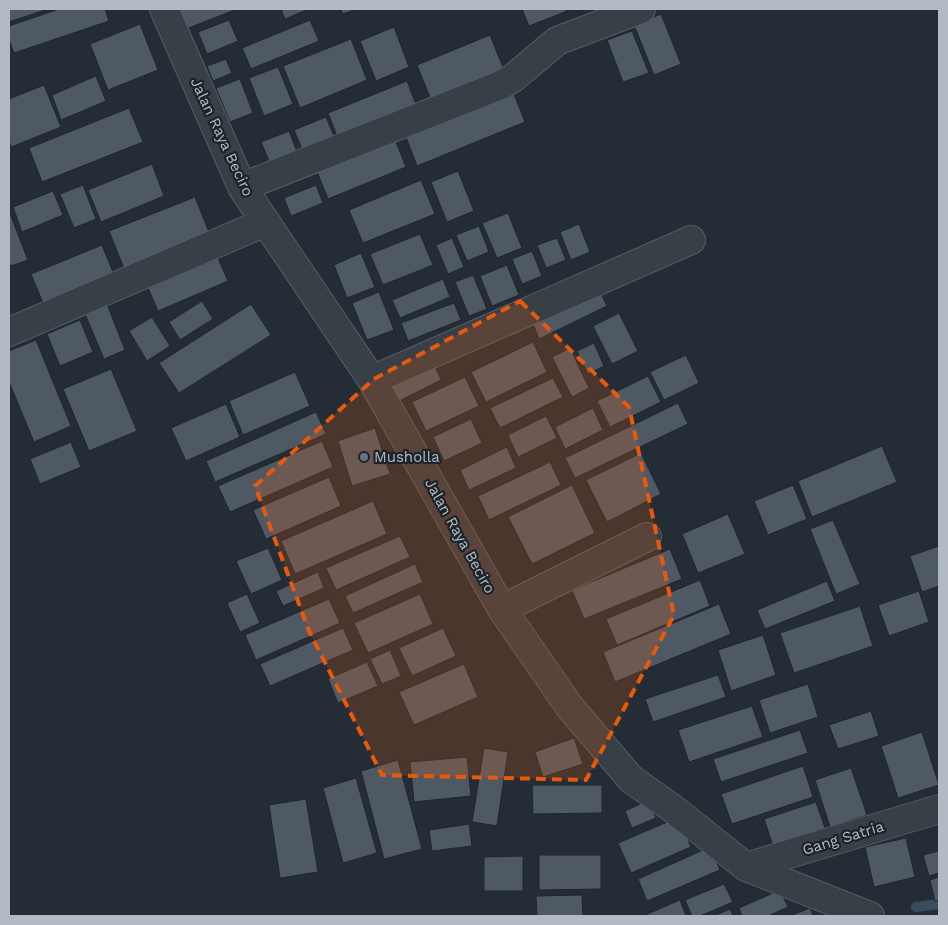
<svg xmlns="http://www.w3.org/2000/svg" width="948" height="925" font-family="'Work Sans',sans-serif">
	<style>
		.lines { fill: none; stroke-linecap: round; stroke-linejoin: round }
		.stream { stroke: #3b4c5d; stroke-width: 10 }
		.building { fill: #4f5964; stroke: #1e262d }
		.minor-casing { stroke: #555d64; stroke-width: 30 }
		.minor { stroke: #373f47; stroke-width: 28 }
		.marked { fill: #e8590c; fill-opacity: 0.2; stroke: #e8590c; stroke-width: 4; stroke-dasharray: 10 6; stroke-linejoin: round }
		.worship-dot { fill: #6b7280; stroke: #1c242b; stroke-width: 2 }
		.labels { text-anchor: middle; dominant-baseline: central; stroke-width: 4.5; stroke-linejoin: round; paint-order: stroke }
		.street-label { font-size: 15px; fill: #b2bac3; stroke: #1c242b }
		.poi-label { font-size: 15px; fill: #b2bac3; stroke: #1c242b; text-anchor: start }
	</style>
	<rect width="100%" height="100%" fill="#242d36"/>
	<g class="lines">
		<path class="stream" d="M916,907L939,904"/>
	</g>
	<path class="building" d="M9,9H48L9,22Z
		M59,9H105L109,21L14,53L9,40V26Z
		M178,9H237L186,29Z
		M281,9H309L285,19Z
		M340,9H356L343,14Z
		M522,9H566L567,11L529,26Z
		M661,14L681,64L654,75L634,25Z
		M229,20L238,41L207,54L198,32Z
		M310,20L319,41L251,69L242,48Z
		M140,24L158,70L108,90L90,44Z
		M394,27L409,67L376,81L360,41Z
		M632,31L649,73L623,82L607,40Z
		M490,35L506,75L433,105L417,65Z
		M351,39L367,80L300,108L283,66Z
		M226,59L232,73L213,81L207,66Z
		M278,67L293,104L264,116L249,78Z
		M96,76L106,101L61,120L52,95Z
		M240,79L253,113L230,122L216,88Z
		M407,81L418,110L339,141L328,113Z
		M44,85L61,127L11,147L9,140V99Z
		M512,89L525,122L417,166L404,132Z
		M129,108L143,142L42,182L29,148Z
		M326,117L336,141L304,154L294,130Z
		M289,131L299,157L272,168L261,142Z
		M394,137L406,167L328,199L316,169Z
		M152,164L164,196L101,222L88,190Z
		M458,171L474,211L447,222L431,182Z
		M421,180L435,214L363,243L349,210Z
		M83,185L96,219L74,228L60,194Z
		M316,185L323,203L291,216L284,198Z
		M53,191L63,215L22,232L13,207Z
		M195,197L213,242L127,276L109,231Z
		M9,211L28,260L11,266L9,262Z
		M508,213L522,248L497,258L482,223Z
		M579,224L590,252L571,260L560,232Z
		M479,226L489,252L467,261L456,235Z
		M420,234L433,265L383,285L370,254Z
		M452,238L464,267L448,274L436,245Z
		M557,238L566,260L546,268L537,245Z
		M102,245L117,282L46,310L31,274Z
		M532,251L542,276L522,284L512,259Z
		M361,253L375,287L347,298L334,265Z
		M218,258L228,281L158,311L148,288Z
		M507,265L519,295L492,306L480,276Z
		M473,275L487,309L469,316L455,282Z
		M443,279L450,297L400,318L392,300Z
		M597,286L607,306L539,339L530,316Z
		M379,292L394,330L367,340L352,303Z
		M202,301L213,319L180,340L169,322Z
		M454,303L461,320L408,341L401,323Z
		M107,304L125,350L104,359L85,314Z
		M251,304L271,335L179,393L159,363Z
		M619,313L638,351L612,364L593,326Z
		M152,317L170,346L147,361L129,331Z
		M80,320L93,352L60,366L47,334Z
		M36,340L71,426L34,442L9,382V351Z
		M533,342L547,372L486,402L471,372Z
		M594,343L604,366L588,374L577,351Z
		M570,348L589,388L572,397L552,357Z
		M686,355L699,383L664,400L650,372Z
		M433,361L441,380L399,401L386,376Z
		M111,369L137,431L89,451L63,389Z
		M295,372L310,406L243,435L229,401Z
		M648,376L661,402L610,427L597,401Z
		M465,377L479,406L426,431L412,402Z
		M553,378L563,397L500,428L490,408Z
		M678,403L688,424L575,478L565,458Z
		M226,404L240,437L186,461L171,428Z
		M593,408L603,430L565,449L555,427Z
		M316,412L326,434L215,482L206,461Z
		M546,416L557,438L518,457L508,435Z
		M471,419L482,443L444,461L433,437Z
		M375,428L390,474L352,486L338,441Z
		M322,441L333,467L230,512L218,486Z
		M71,442L81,467L40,484L30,459Z
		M882,446L897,482L812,517L798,481Z
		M507,447L516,468L469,490L460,470Z
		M641,453L661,494L607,522L586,480Z
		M550,462L561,485L489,520L478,496Z
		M329,477L341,506L266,539L253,510Z
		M572,485L595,533L532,564L508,517Z
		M793,485L807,519L768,535L754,501Z
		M373,501L387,534L295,574L281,541Z
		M728,514L745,554L698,573L682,534Z
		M833,520L860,584L836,594L810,529Z
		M400,536L410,557L336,590L326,568Z
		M939,546V586L922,592L910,556Z
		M268,548L282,580L251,594L236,561Z
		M670,549L682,579L584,619L572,590Z
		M415,564L423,582L353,613L345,596Z
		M318,572L324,588L283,606L276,591Z
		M700,580L710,606L617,645L606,619Z
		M827,581L835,601L765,629L757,610Z
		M919,591L929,622L889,636L878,605Z
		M247,594L260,623L240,632L227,603Z
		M420,594L433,624L368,653L354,623Z
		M329,599L340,623L256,660L245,635Z
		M719,604L731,634L615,682L603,652Z
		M860,606L873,646L794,673L780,633Z
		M343,628L353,650L270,686L260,664Z
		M443,628L456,656L412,676L399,648Z
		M763,635L776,675L731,691L718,650Z
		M390,650L401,676L382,684L370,659Z
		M367,662L378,686L338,703L328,679Z
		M464,664L478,697L414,725L399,692Z
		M718,675L726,697L653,722L645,699Z
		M808,684L818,717L770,733L759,700Z
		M752,706L763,737L689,762L678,730Z
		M871,711L879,736L838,749L829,725Z
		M800,730L808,753L721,782L713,759Z
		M922,732L939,785L898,798L881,746Z
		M574,738L583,764L543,777L535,752Z
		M484,748L508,752L497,826L472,822Z
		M467,757L471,796L414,802L410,762Z
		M398,760L422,849L384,859L361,771Z
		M803,766L813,797L732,824L721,794Z
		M851,768L867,815L830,827L815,780Z
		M356,778L377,853L343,863L323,788Z
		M532,785H602V813L533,814Z
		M306,799L318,872L280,878L269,805Z
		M649,800L656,818L632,828L625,811Z
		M816,802L825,828L773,846L764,819Z
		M679,817L691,847L631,873L618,843Z
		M469,824L472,846L432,851L429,830Z
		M906,838L915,877L874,887L865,847Z
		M710,847L720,870L647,901L638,879Z
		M939,851V873L929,876L923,855Z
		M539,855H601V889L539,890Z
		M523,856V891H484V857Z
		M939,877V900L935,901L930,880Z
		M724,884L733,902L700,916H692L685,900Z
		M780,890L788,907L768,916H742L739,908Z
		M582,895L583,916H537L536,896Z
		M680,900L686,916H643Z
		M810,908L813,916H790Z
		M730,909L733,916H714Z"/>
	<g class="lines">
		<defs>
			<path id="minor" d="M164,9L242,187L372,380L502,609L569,706L631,779L672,808L746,867L870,916
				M242,187L501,85L513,78L557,41L641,9
				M9,332L266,222
				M372,380L691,240
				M502,609L647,537
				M746,867L939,809"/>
		</defs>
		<use href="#minor" class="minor-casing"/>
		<use href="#minor" class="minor"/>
	</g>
	<path class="marked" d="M520,301L629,407L674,615L586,780L382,775L309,631L255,486L374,379Z"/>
	<circle class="worship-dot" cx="364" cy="457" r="5"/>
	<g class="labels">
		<g class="street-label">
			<text transform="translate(222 137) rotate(65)">Jalan Raya Beciro</text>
			<text transform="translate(460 536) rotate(61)">Jalan Raya Beciro</text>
			<text transform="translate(843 838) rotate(-17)">Gang Satria</text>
		</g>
		<g class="poi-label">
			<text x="374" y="457">Musholla</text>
		</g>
	</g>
	<rect width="948" height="925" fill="none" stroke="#b2bac3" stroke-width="20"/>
</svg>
